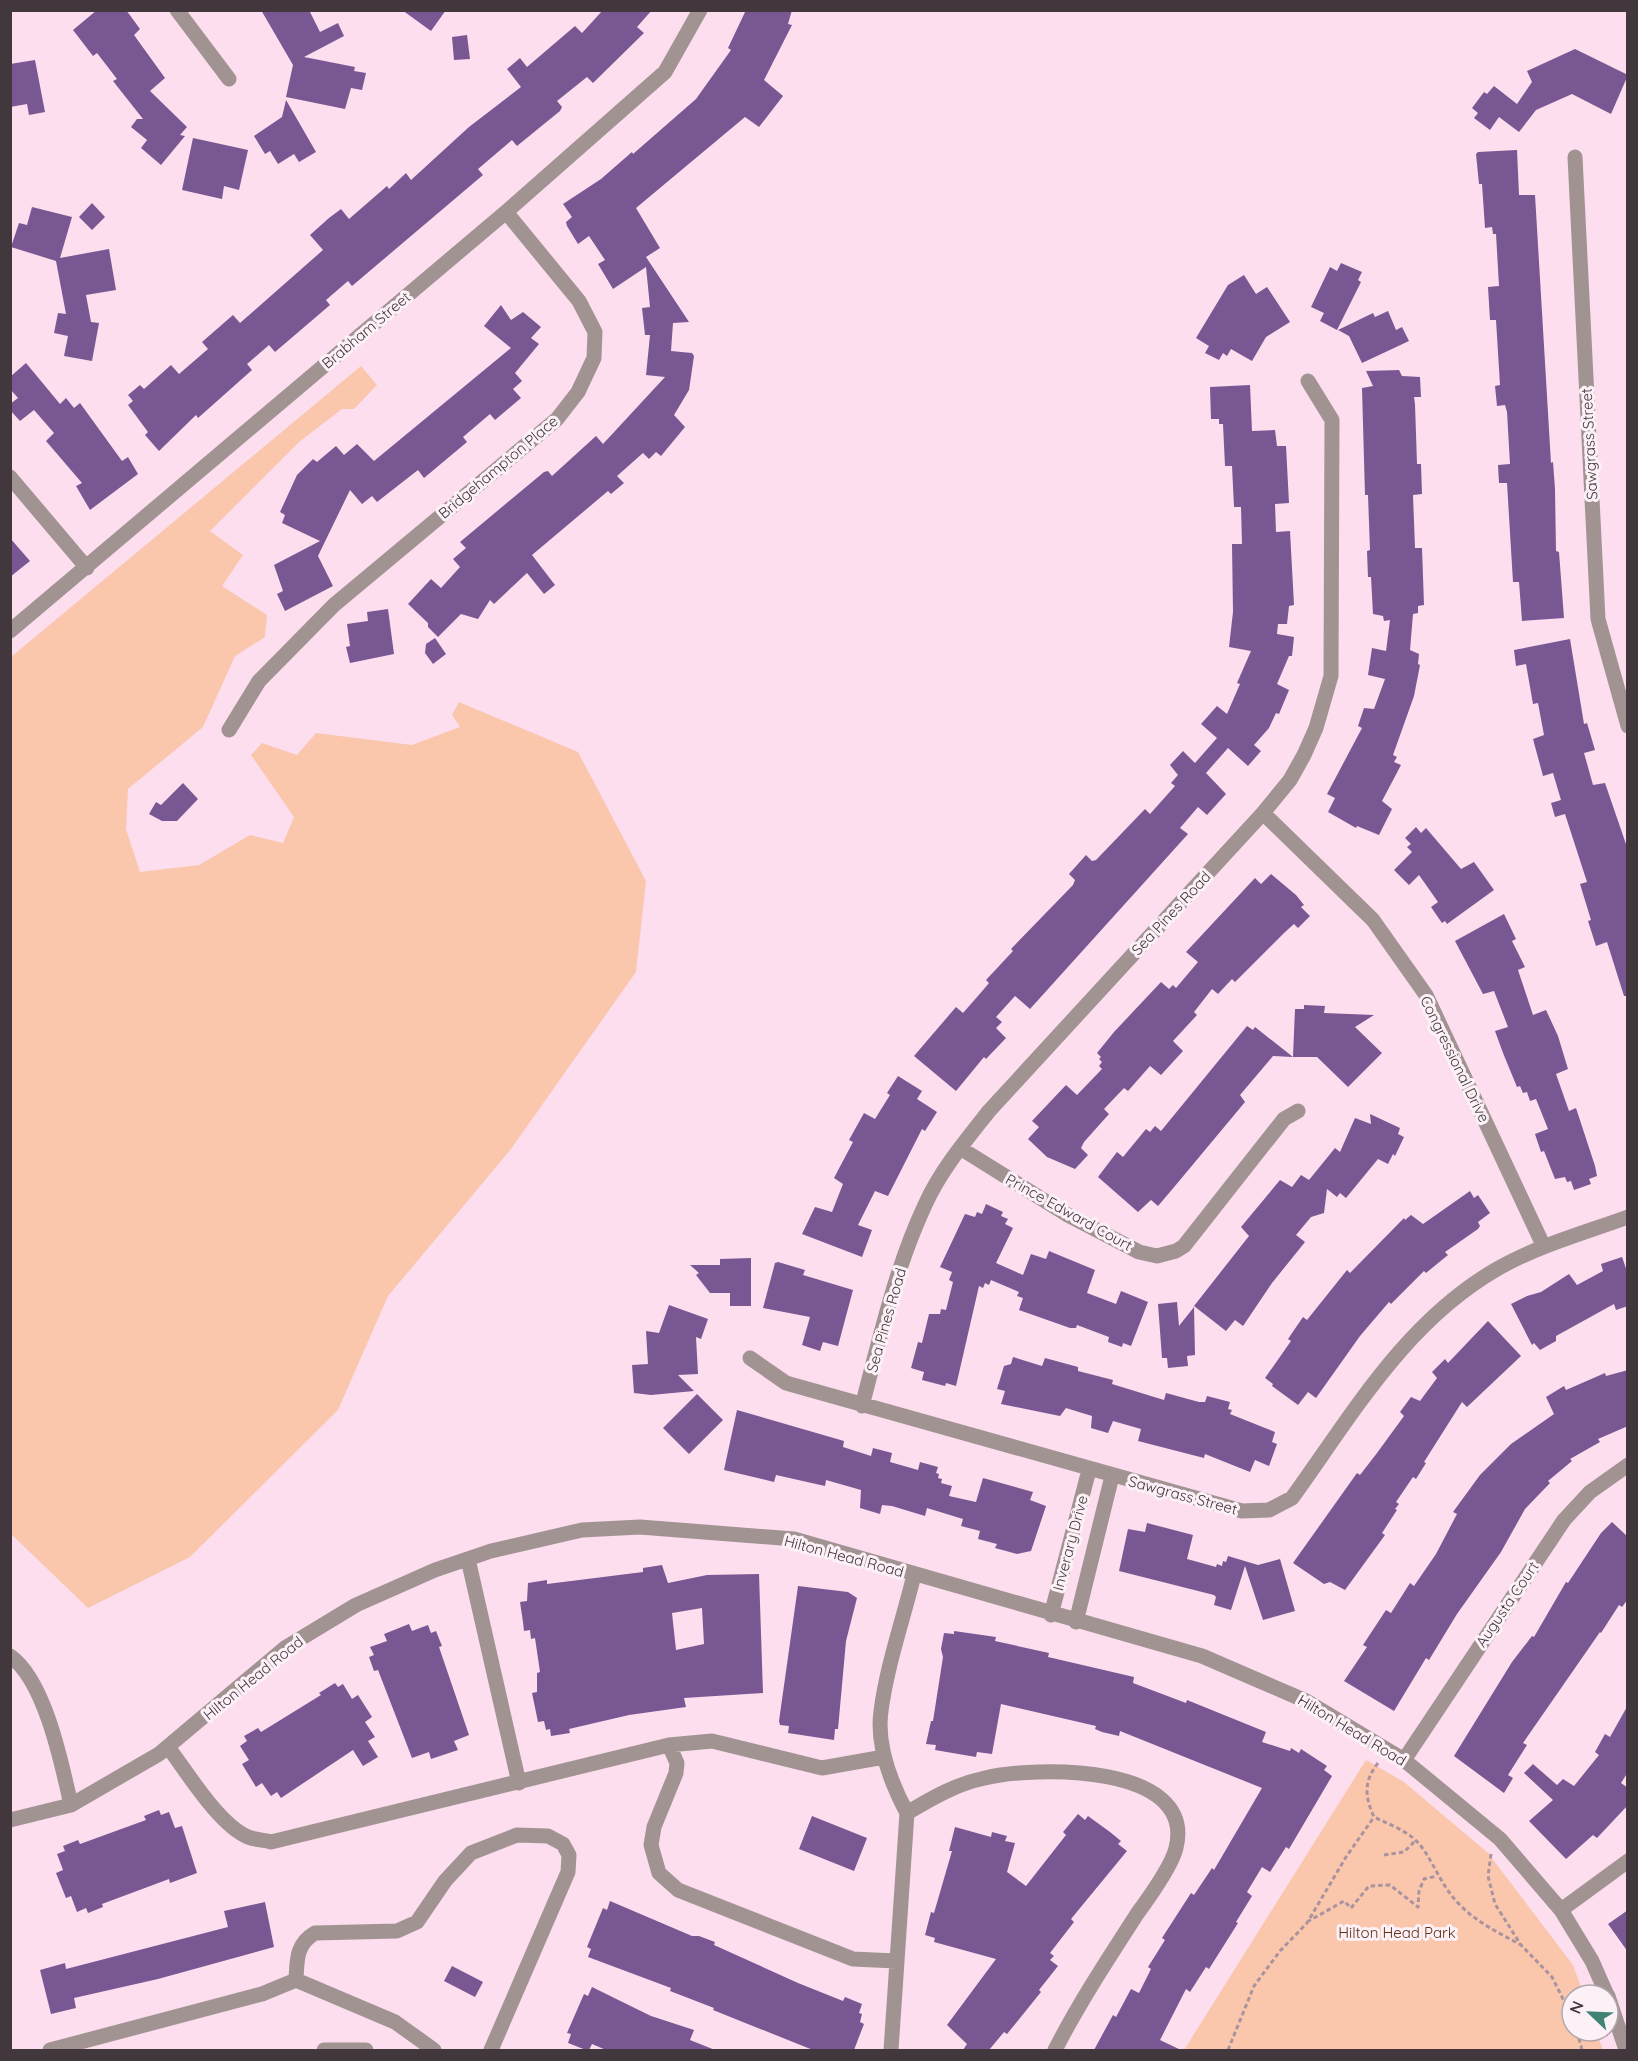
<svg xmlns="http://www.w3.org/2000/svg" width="1638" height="2061" font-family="Quicksand,sans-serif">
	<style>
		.green { fill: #fac7ad }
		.building { fill: #795793; fill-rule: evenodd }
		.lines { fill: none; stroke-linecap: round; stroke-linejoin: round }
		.path { stroke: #a9939f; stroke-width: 3; stroke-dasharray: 4.5 3; stroke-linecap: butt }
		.minor { stroke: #a29393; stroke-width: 15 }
		.labels { text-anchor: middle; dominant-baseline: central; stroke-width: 6; stroke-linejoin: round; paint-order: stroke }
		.street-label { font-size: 15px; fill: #42373d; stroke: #fdf1f8 }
		.park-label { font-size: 15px; fill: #5c2f13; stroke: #fdf1f8 }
	</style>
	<rect width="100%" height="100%" fill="#fcdeef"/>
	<path class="green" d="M361,366L377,385L354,409H342L299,442L210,531L243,555L222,586L267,615L265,637L235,656L203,727L128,789L126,829L140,872L199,865L250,835L283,843L294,817L251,755L262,743L297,755L316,733L412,745L460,727L452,715L459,702L578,752L646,881L636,972L511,1149L388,1296L338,1410L190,1557L88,1608L11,1534V657Z
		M1366,1760L1404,1782L1488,1853L1573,1965L1584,1995H1572V2031H1596L1603,2050H1184Z"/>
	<path class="building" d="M97,10H126L132,18L140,29L134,35L165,78L150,91L187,127L180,135L185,136L161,165L141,148L147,140L131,127L137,119H143L113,81L117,79L97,53L93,56L73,30Z
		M261,10H309L320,32L338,23L344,36L304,57L355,67L354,71L366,73L362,90L351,88L345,109L286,97L293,65Z
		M402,10H446L431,31Z
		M603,10H652L637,27L644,33L593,83L587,77L557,101L562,107L560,111L517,146L512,140L478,169L483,175L352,286L348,281L326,300L330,305L275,352L269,345L247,364L252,370L198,418L196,415L159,451L145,435L148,432L128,405L133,401L128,395L140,385L144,389L171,365L179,374L208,349L202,342L233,315L240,323L323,250L310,235L329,218L341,209L349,219L387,186L389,189L406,173L411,180L469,127L521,87L507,69L520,58L527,67L575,26L582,33Z
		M746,10H792L788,24L792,25L764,80L783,96L759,127L745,117L636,208L660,248L646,257L689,322L673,323L671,351L692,353L694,356L689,390L674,415L685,427L661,456L656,452L649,459L643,453L617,476L624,483L611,494L608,491L532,555L555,585L544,594L527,573L494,604L490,600L478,619L461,614L438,637L428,627V623L408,604L431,579L441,588L460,567L453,559L466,548L460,542L544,472L548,471L552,476L596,436L603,444L665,377L646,375L650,335H645L642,308L650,307L646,267L613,289L598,264L605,260L589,236L578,244L567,226L566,222L572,217L563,204L601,179L632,152L633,154L696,99L731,50L728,48Z
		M467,35L470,59L454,60L452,37Z
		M1575,49L1628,75L1611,114L1572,94L1536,110L1519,132L1499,117L1490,130L1474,118L1478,113L1472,108L1484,92L1487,94L1494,86L1517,104L1532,82L1527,71Z
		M35,60L45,112L29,115L27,104L10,107V64Z
		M286,100L316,152L299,162L294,154L278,164L270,151L265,154L254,136L282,117Z
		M193,138L248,150L239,190L224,186L222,199L182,190Z
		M1517,150L1519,195H1535L1551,463L1553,462L1555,489L1556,551L1559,552L1564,618L1522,621L1519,582H1513L1507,483H1499L1498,465L1510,464L1507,412L1505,405L1497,406L1495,386L1500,385L1496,320H1490L1488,287L1499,286L1496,234H1493L1492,227L1485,228L1482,184H1479L1476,154L1478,152Z
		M92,203L105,217L92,230L79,217Z
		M32,207L72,217L60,258L109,249L116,290L86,295L91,322L99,323L92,361L64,356L68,336L54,333L58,313L66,314L56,261L11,247L19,223L27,225Z
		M1341,263L1362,272L1358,280L1361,282L1337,330L1320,321L1324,313L1311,307L1330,267L1337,271Z
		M1244,275L1256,294L1267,287L1290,322L1266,337L1252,361L1231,349L1227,356L1223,353L1219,360L1205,353L1209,346L1196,338L1228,285Z
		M501,305L511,320L523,312L541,327L531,338L539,344L515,373L522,381L513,389L521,398L495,420L490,414L463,437L467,442L424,478L418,470L377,502L372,496L362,504L350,490L318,556L333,586L285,611L277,594L283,591L274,565L320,541L282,523L285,515L280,512L297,475L313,459L317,462L336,446L344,455L357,444L374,461L511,348L484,326Z
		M1388,311L1396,330L1402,327L1409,341L1362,363L1349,336L1338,330L1373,313L1375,317Z
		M26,363L60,404L66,398L74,408L80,403L122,461L128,457L138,474L90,510L76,486L82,483L46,441L54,433L34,410L20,421L10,410V404L18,398L10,389V377Z
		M1399,370L1402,376L1420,377L1421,397H1414L1415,404L1417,464H1421L1422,494L1413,495L1415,548H1422L1424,605L1418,606V613L1413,614L1410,650L1419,654L1418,664L1420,665L1414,696L1393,755L1397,757L1394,762L1401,765L1382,801L1392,809L1379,835L1357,826L1356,828L1328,812L1335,798L1327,794L1362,728L1358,726L1364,708L1374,709L1385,679L1368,675L1372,648L1386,651L1390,620L1384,621L1383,616L1373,614L1371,577H1368L1367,551L1370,550L1368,495H1365L1362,388L1373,386L1366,371Z
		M1250,385L1252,431L1275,430L1277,446H1286L1289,503L1275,504L1276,532L1290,531L1294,605L1289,606L1287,624H1278L1277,634L1294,637L1292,656H1289L1277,684L1289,690L1279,714L1276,713L1269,728L1254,745L1261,751L1248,766L1228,748L1206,773L1226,794L1207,815L1198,807L1180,828L1188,834L1030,1009L1015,996L996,1017L1002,1022L996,1028L1006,1038L986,1059L984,1057L956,1091L914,1056L956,1007L963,1013L984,989L989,983L986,980L1013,951L1011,949L1073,885L1075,880L1069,874L1086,855L1092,861L1096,860L1145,809L1150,814L1175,786L1171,783L1178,775L1170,765L1183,751L1195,763L1217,738L1201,724L1217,706L1227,714L1240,684L1237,683L1251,651L1229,647L1233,612L1232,544H1242L1241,507H1234L1232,466H1225L1223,424H1219V419H1211L1210,387Z
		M10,538L30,561L10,577Z
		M388,609L394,654L350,663L346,647L350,646L347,624L368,621L367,612Z
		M435,638L446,654L433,664L425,653L426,644Z
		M1570,639L1584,724L1587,723L1595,750L1584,753L1593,785L1605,783L1628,850V996H1624L1607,942L1596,946L1588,921L1591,920L1580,884L1587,882L1565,814L1555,817L1551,803L1561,800L1553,773L1543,776L1533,739L1544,735L1538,703L1533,704L1526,664L1516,666L1514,650Z
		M183,783L198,799L177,821H162L149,814L156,802L161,805Z
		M1416,827L1421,833L1426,828L1461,869L1474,862L1494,890L1447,924L1445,921L1442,923L1431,907L1438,902L1419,875L1409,885L1394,870L1412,852L1407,847L1411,844L1405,838Z
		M1271,874L1296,895L1304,905L1301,907L1310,916L1298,928L1294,924L1284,933L1235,982L1232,979L1218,994L1212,989L1194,1012L1197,1015L1173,1041L1183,1051L1161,1075L1150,1066L1128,1091L1124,1088L1104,1109L1109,1114L1084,1142L1081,1148L1088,1155L1075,1169L1047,1157L1028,1139L1039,1127L1032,1121L1066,1085L1077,1095L1102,1069L1099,1066L1102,1062L1099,1059L1101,1057L1097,1053L1114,1032L1161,982L1169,989L1173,985L1176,988L1198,962L1186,952L1255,878L1261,884Z
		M1504,914L1516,939L1512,941L1525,967L1518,970L1533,1015L1546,1010L1558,1036L1568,1069L1556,1074L1569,1111L1576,1108L1595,1166L1597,1176L1589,1179L1591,1184L1574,1190L1571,1181L1567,1182L1565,1177L1555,1179L1544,1151L1541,1152L1535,1134L1548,1129L1536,1099L1530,1101L1527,1092L1523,1093L1520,1086L1517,1087L1503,1053L1495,1031L1508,1027L1494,991L1483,994L1455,941Z
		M1304,1005L1325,1006L1324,1013L1374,1015L1355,1027L1382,1053L1348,1087L1317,1057H1293L1295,1009H1304Z
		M1247,1026L1253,1030L1255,1027L1293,1057L1273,1056L1240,1095L1245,1102L1175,1186L1158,1206L1151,1200L1138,1212L1098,1177L1117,1152L1123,1157L1146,1129L1150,1132L1155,1126L1161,1131Z
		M898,1076L922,1091L917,1099L937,1112L925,1131L922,1129L888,1196L875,1191L858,1225L872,1230L862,1257L802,1234L815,1207L832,1212L843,1184L834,1178L853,1142L849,1140L864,1113L875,1119L890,1095L887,1093Z
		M1370,1114L1400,1128L1398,1134L1404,1137L1395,1156L1393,1154L1388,1164L1378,1159L1346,1198L1340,1193L1337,1197L1327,1189L1324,1213L1311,1217L1296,1235L1305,1242L1272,1283L1243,1326L1235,1320L1226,1331L1194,1306L1249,1236L1241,1227L1280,1180L1292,1187L1301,1175L1309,1180L1335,1148L1340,1152L1355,1118L1371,1124Z
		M1470,1191L1474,1198L1478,1195L1490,1213L1478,1222L1480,1226L1478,1229L1445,1252L1448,1255L1426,1273L1424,1271L1391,1304L1389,1302L1360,1336L1316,1398L1308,1392L1298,1405L1272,1386L1273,1384L1265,1378L1291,1341L1288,1339L1303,1317L1307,1320L1347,1270L1350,1273L1404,1218L1405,1220L1411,1215L1423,1224Z
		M986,1204L1003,1212L1001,1216L1008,1219L1005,1224L1013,1228L996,1263L1023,1275L1031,1254L1046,1259L1049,1251L1095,1270L1087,1293L1116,1304L1121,1291L1148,1302L1131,1346L1123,1343L1122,1347L1108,1342L1109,1337L1077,1325L1076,1328H1070L1019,1310L1023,1298L1017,1296L1019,1292L991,1280L989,1285L985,1283L983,1288L979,1286L956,1386L946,1383L945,1386L922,1380L924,1372L911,1368L918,1342L922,1343L929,1314H940L941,1309L946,1310L953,1282L949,1280L952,1272L940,1267L965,1214L975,1217L977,1212L982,1214Z
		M1622,1257L1628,1274V1306L1616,1310L1614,1304L1556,1336V1341L1540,1350L1534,1343L1532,1345L1511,1304L1527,1296L1541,1292L1569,1274L1577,1285L1603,1271L1601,1264Z
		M751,1258V1306H730V1293H710L696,1275L699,1273L690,1265H720V1259Z
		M778,1262L805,1270L803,1275L853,1290L838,1346L823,1342L820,1351L802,1345L810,1317L763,1308L775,1263Z
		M1177,1302L1179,1326L1194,1307L1195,1355L1187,1356L1188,1366L1168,1368L1167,1358H1162L1158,1304Z
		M669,1305L708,1319L701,1339L696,1337L698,1374L678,1375L694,1391L651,1395L634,1393L632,1365L648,1364L646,1331L659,1333Z
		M1488,1321L1521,1356L1467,1407L1462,1402L1424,1462L1426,1463L1416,1479L1413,1477L1396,1502L1399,1504L1395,1509L1397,1510L1382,1533L1385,1535L1345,1590L1330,1582L1324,1584L1293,1563L1357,1473L1360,1475L1377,1453L1404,1416L1400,1412L1411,1397L1420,1401L1437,1378L1432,1372L1445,1359L1448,1363Z
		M1013,1357L1042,1366L1045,1358L1078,1367V1371L1113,1380L1112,1384L1164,1400L1166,1393L1199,1402H1205L1207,1396L1230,1402L1228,1409L1232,1410L1230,1414L1275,1432L1272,1442L1277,1444L1269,1466L1255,1460L1250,1472L1205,1454L1204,1458L1138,1441L1141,1429L1113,1421L1108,1433L1091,1428L1092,1416L1066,1408L1060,1416L1001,1404L1005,1391L997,1389L1004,1366L1011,1364Z
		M1628,1370V1426L1598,1439L1600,1442L1570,1459L1572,1461L1548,1481L1550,1483L1525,1509L1501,1552L1457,1614L1429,1660L1426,1658L1394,1711L1344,1681L1367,1647L1363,1645L1386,1610L1391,1613L1410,1583L1414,1586L1436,1554L1457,1514L1453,1512L1480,1475L1511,1444L1554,1414L1546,1397L1564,1386L1566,1390L1605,1373L1606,1376Z
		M697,1394L723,1420L689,1454L663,1428Z
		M737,1410L844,1441L843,1447L871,1456L873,1448L892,1453L890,1462L918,1470L920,1462L938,1467L936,1473L939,1474L938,1478L942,1479L941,1483L952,1486L949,1496L976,1502L983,1478L1033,1492L1030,1500L1046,1506L1031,1551L1017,1554L995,1548L997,1544L978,1539L980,1531L961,1526L963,1519L927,1508L925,1516L892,1506L882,1505L880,1514L860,1508L861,1490L826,1480L825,1486L776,1475L774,1482L724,1470Z
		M1612,1522L1628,1537V1599L1622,1607L1619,1605L1601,1633L1600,1632L1523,1743L1527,1745L1508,1775L1513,1778L1504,1793L1454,1756L1512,1662L1532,1636L1534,1637L1566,1582L1568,1583L1601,1533Z
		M1147,1523L1193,1535L1187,1559L1216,1567L1217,1564L1222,1566L1223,1561L1226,1562L1228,1556L1258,1565L1280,1559L1295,1611L1263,1620L1245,1566L1231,1610L1214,1605L1216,1597L1214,1595L1119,1571L1128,1529L1145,1532Z
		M662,1565L668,1583L707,1575L759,1574L763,1693L684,1698L686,1707L629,1715L569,1729L570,1733L551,1736L550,1729L546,1730L544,1721L538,1722L532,1693L537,1692V1673L540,1672L535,1638L531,1639L530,1630L524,1631L523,1622L520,1602L527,1601L528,1583L547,1580V1584L643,1572V1568ZM702,1608L704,1644L676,1650L672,1613Z
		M798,1586L848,1592L857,1598L846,1641L838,1729H835L834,1740L788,1733L789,1726L780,1725L779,1721Z
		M409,1624L412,1631L428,1625L431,1633L436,1631L442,1646L439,1647L469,1735L454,1741L458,1750L431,1759L429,1752L412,1758L378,1670L374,1671L369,1657L374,1655L370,1647L387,1641L384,1634Z
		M954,1631L996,1637L995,1641L1049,1653L1048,1657L1134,1677L1133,1683L1186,1703L1187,1700L1266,1732L1262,1742L1290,1751L1291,1748L1299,1753L1301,1749L1327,1766L1324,1770L1332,1776L1289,1849L1286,1847L1270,1872L1262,1867L1247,1892L1252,1896L1236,1922L1238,1923L1209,1969L1206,1967L1190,1992L1186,1989L1160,2040L1181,2050H1094L1113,2015L1116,2017L1131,1989L1139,1993L1151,1969L1148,1967L1165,1940L1162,1938L1191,1893L1194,1895L1212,1868L1214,1870L1262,1788L1120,1731L1119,1736L1102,1732L1095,1729L1096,1726L1001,1704L992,1754L977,1752L976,1757L935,1750L936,1745L926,1744L931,1721H933L943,1657L941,1649L944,1633L954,1634Z
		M335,1683L338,1687L343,1684L352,1699L358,1695L372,1717L365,1722L375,1737L368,1741L378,1757L363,1766L353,1750L281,1798L277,1792L271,1796L262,1783L256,1787L242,1764L249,1760L240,1746L247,1741L244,1736L258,1728L261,1732L321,1695L319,1693Z
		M1628,1705V1772L1621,1783L1628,1788V1805L1597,1838L1593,1835L1566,1859L1529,1821L1553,1800L1524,1773L1533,1764L1557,1785L1563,1779L1574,1786L1599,1755L1595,1752L1605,1734L1610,1737Z
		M159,1810L161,1815L169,1812L175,1828L182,1826L197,1873L170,1883L169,1879L102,1904L103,1907L88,1913L86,1908L77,1912L71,1896L66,1898L56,1873L63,1870L57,1854L65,1851L63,1846L78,1840L80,1844L146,1820L144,1816Z
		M1078,1814L1085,1820L1088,1816L1110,1832L1121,1841L1118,1844L1127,1851L1071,1919L1074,1922L1050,1953L1054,1956L1050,1960L1058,1966L1039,1990L1041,1992L1007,2034L1004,2032L989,2050H963L967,2044L947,2025L996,1959L934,1942L935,1938L925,1935L931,1912L934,1913L952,1851H949L955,1827L991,1837L992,1832L1007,1836L1005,1841L1015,1843L1007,1872L1026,1886L1066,1835L1063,1832Z
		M812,1816L867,1838L854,1871L799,1849Z
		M610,1901L692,1936H699L715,1942L714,1945L798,1983L843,2001L845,1997L862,2004L859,2013L862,2014L860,2022L864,2024L854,2050H813L713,2010L714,2008L670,1991L671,1988L588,1957L591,1949L587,1947L603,1908L607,1910Z
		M265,1902L274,1947L158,1979L74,1998L76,2008L51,2014L40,1970L65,1963L66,1969L228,1927L224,1911Z
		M1628,1910V1952L1608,1924Z
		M452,1966L483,1982L475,1997L444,1981Z
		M592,1987L651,2016L694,2030L690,2040L715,2050H606L592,2044L589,2050H586L568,2043L571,2034L567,2033L584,1994L588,1996Z"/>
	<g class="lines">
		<path class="path" d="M1378,1763C1363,1782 1365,1797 1374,1817C1390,1825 1409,1831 1421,1846C1435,1865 1442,1887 1459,1904C1476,1922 1499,1933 1521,1945
			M1491,1854L1488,1876L1495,1904L1521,1945L1552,1977L1572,2017
			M1384,1855L1404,1852L1415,1841
			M1307,1922L1344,1901L1351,1908L1369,1886L1390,1885L1418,1907L1419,1891L1424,1879L1437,1876
			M1577,2031L1582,2050
			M1228,2050L1254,1986L1280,1951L1307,1923L1346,1857L1374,1817"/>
		<path class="minor" d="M177,10L229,79
			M1575,157L1598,619L1628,726
			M10,477L87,568
			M10,631L506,212L665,72L700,10
			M229,730L259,681L334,605L557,419L578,392L594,358L595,332L579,301L506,212
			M1263,813L1373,920L1426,995L1544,1247
			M960,1148L1066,1214L1139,1252L1157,1256L1176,1251L1184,1246L1284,1119L1298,1111
			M750,1358L786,1383L1242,1511L1269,1510L1292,1498C1352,1415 1405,1322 1497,1269C1537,1246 1584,1233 1628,1217
			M862,1406C880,1338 895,1269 925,1205C940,1171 966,1140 989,1111L1263,813L1290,780L1304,755L1316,728L1331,676L1332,420L1308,381
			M468,1559L519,1783
			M1051,1615L1089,1470
			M1076,1622L1112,1476
			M10,1656C45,1680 62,1765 71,1805
			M669,1745L677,1763L676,1773L654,1827L651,1845L659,1873L678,1890L853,1959L896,1961
			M168,1747C187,1772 219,1825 248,1837C255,1840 264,1840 271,1842L669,1745L712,1741L822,1768L884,1757
			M1404,1760L1564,1520L1590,1492L1628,1465
			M907,1813C932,1798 956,1784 985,1778C1034,1766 1197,1763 1176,1848C1172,1865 1148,1899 1137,1914C1108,1959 1079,2003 1055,2050
			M907,1813C891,1783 876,1746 881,1711C887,1665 903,1620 914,1575
			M10,1820L71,1805L159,1754L285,1648L356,1605L435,1570L491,1551L582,1530L640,1527L794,1539L1202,1656L1306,1701L1404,1760L1500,1839L1561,1910L1592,1961L1607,1995
			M1561,1910L1628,1861
			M1608,1996L1626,2050
			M50,2050L262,1994L296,1980
			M324,2050H366
			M434,2050L395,2022L296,1980C297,1960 296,1944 315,1933L397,1931L417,1922L445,1881L471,1853L517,1835L548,1836L563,1844L569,1855L568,1872L491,2050
			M891,2050L907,1813"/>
	</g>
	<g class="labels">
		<g class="street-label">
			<text transform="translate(366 330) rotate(-40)">Brabham Street</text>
			<text transform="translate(1589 444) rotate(-93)">Sawgrass Street</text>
			<text transform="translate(498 467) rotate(-40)">Bridgehampton Place</text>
			<text transform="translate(1171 913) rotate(-47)">Sea Pines Road</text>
			<text transform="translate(1455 1059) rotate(64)">Congressional Drive</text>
			<text transform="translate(1069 1212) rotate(29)">Prince Edward Court</text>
			<text transform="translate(886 1320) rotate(-74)">Sea Pines Road</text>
			<text transform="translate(1183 1495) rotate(15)">Sawgrass Street</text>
			<text transform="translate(1070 1543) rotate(-75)">Inverary Drive</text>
			<text transform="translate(844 1556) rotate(15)">Hilton Head Road</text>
			<text transform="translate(1507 1604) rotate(-56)">Augusta Court</text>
			<text transform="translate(253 1678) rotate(-39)">Hilton Head Road</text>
			<text transform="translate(1352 1730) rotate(31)">Hilton Head Road</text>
		</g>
		<g class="park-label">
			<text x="1397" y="1932">Hilton Head Park</text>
		</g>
	</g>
	<rect width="1638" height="2061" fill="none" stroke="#42373d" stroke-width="24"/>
	<g transform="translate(1590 2013) rotate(293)"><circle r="28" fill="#fdf1f8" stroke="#b2a7ad" stroke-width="1.5"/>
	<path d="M0-4.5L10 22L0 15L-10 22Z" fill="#408273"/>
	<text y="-9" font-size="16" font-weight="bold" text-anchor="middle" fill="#42373d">N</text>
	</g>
</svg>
